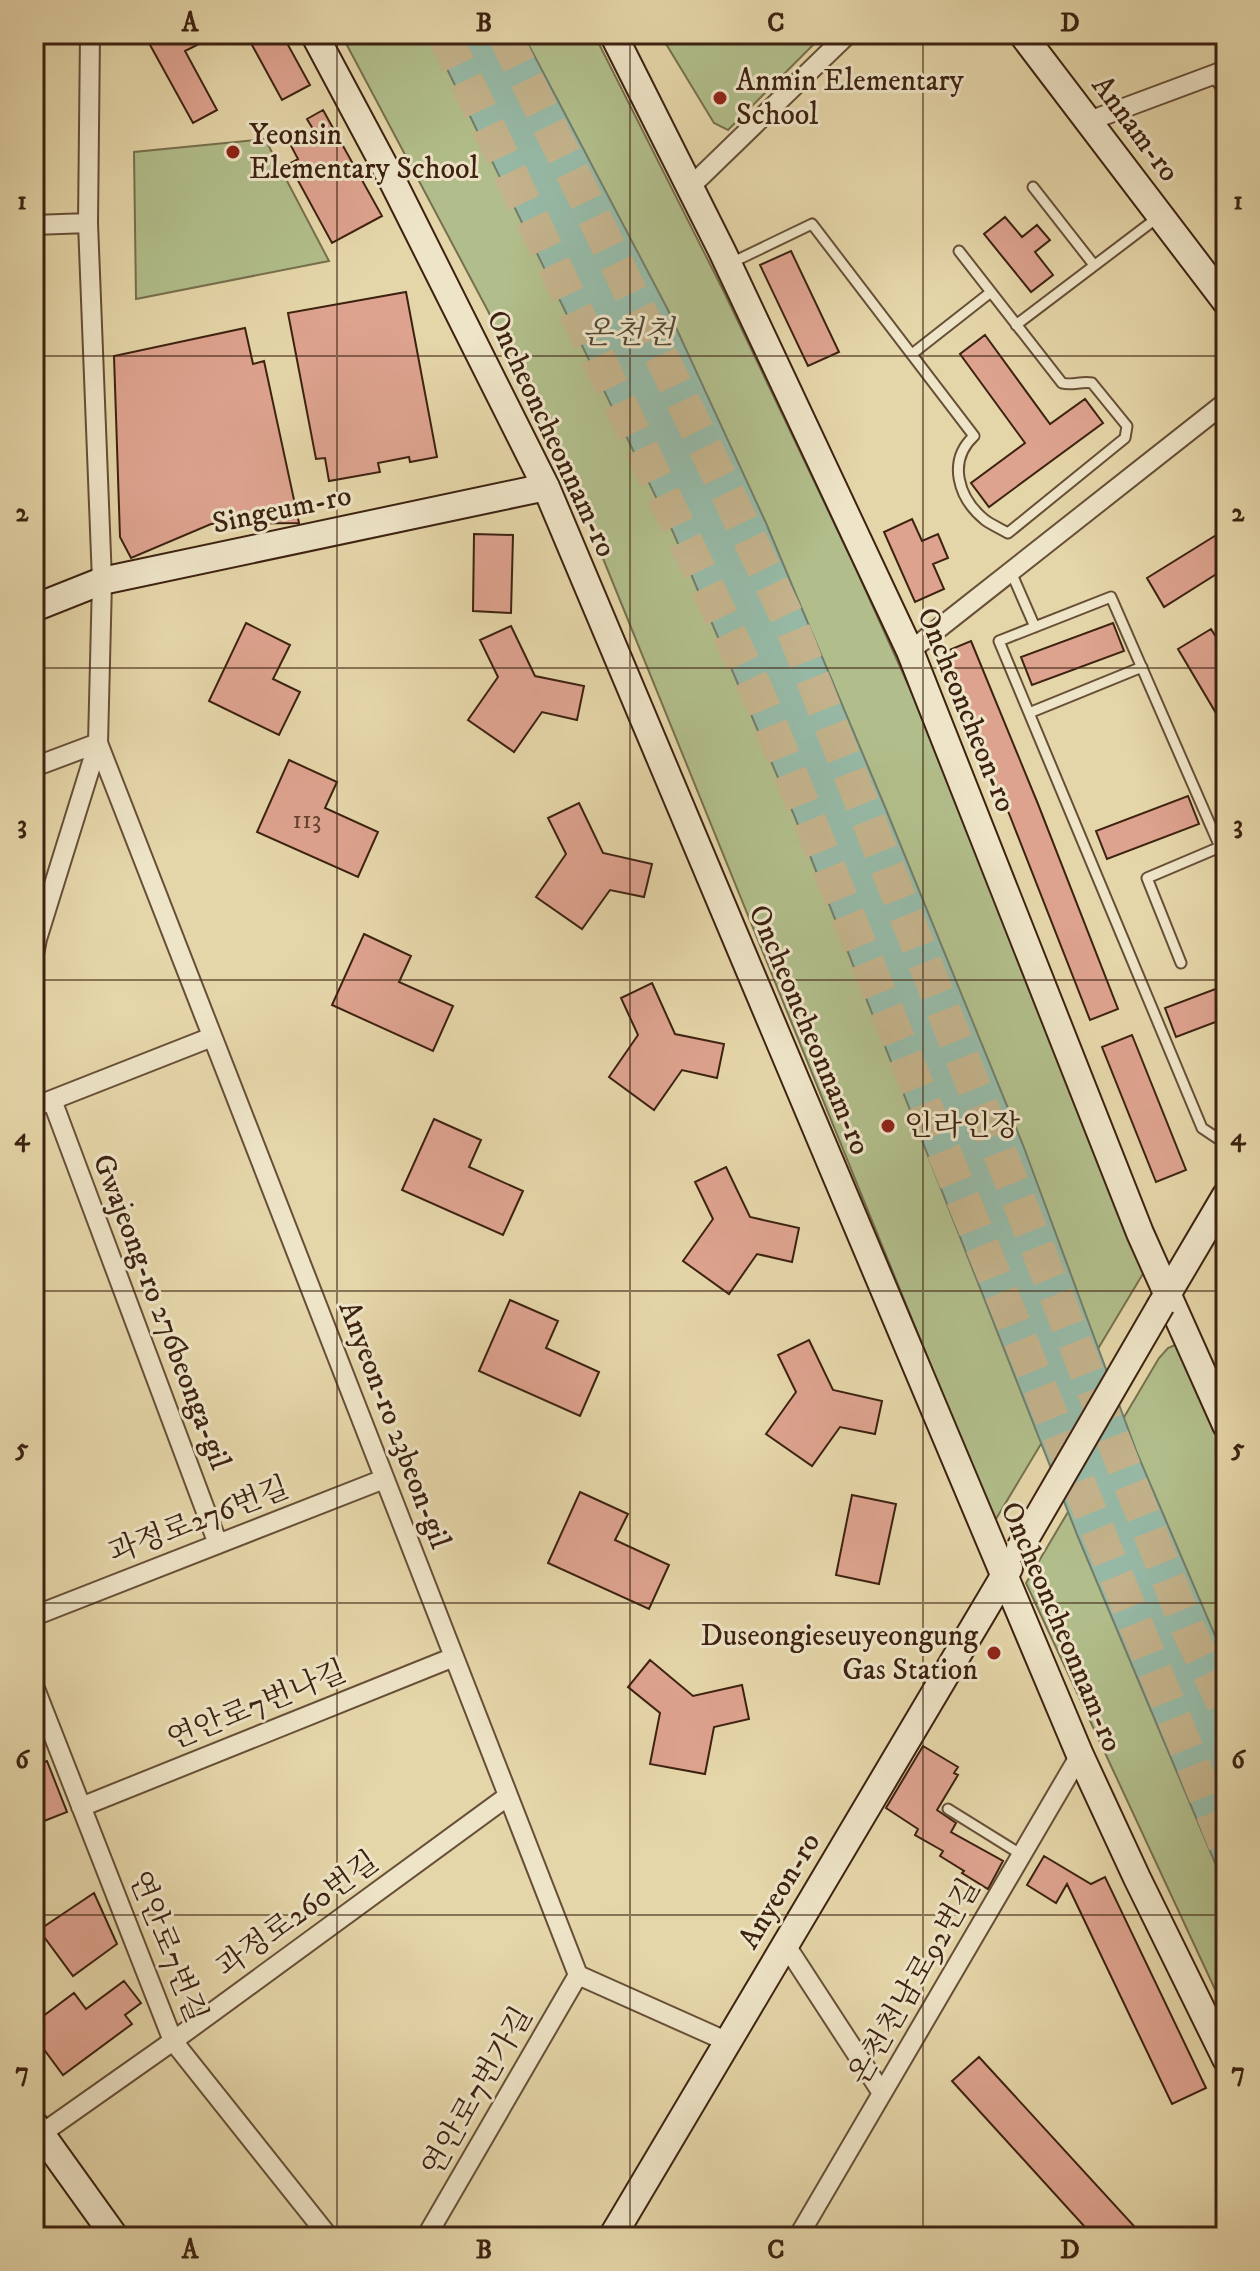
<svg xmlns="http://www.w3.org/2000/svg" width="1260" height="2271" font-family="'IM FELL DW Pica','Noto Serif KR',serif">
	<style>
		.green { fill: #b1be8b; stroke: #77704e; stroke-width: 2 }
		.water { fill: #96b9a6; stroke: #727d6a; stroke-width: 2 }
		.building { fill: #dea38f; stroke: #3d2211; stroke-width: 2 }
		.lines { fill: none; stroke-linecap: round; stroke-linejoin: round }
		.highway-tunnel { stroke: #c3b28b; stroke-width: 34; stroke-dasharray: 34 17; stroke-linecap: butt }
		.lane-casing { stroke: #674f37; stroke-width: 13 }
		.street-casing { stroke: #674f37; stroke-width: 22 }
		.secondary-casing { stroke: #3d2211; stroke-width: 30 }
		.lane { stroke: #eee4c7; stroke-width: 9 }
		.street { stroke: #eee4c7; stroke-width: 18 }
		.secondary { stroke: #eee4c7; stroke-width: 26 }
		.secondary-bridge-casing { stroke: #3d2211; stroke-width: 30; stroke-linecap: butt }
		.secondary-bridge { stroke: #eee4c7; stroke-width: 26 }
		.grid { fill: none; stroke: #3d2211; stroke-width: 2; stroke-opacity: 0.55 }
		.poi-dot { fill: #8f2418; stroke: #eee4c7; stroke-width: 3 }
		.labels { text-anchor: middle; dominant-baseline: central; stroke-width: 6; stroke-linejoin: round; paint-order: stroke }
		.number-label { font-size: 26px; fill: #654230 }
		.poi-label { font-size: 30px; fill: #3d2211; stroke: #eee4c7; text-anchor: start }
		.street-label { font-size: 30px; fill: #3d2211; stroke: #eee4c7 }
		.water-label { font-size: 32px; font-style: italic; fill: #534836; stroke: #eee4c7 }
		.neatline { fill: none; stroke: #3d2211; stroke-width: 3 }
		.grid-label { font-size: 26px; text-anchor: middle; font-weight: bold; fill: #3d2211 }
	</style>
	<rect width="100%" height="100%" fill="#e5d6a9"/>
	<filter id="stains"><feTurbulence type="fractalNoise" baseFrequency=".0025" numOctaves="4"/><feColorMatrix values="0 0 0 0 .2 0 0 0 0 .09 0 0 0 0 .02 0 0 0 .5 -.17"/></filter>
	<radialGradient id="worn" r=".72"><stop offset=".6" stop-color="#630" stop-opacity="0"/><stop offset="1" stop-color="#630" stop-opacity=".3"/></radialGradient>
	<path class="green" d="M341,34H594L723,290L856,569L942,760L1147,1267L996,1519L983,1494L587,519L488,311Z
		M660,34H824L728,130L714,123Z
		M265,139L329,261L136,299L134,152Z
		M1175,1345L1183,1351L1226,1449V2013L1026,1583L1159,1358L1168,1348Z"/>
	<path class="water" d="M430,34H523L667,308L766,523L885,807L1023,1145L1137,1453L1226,1661V1889L1078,1537L794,815L673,532Z"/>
	<path class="building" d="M144,34H191L197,45L185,51L217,110L193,123Z
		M246,34H282L310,85L282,100Z
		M323,110L382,216L332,243L289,164L298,159L289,142L313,129L307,119Z
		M1005,217L1022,237L1037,225L1050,240L1035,252L1053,275L1031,292L984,234Z
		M791,251L839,352L808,366L760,265Z
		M406,292L437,457L410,462L409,457L378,463L380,472L329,481L325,458L316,459L288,313Z
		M245,328L253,364L264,361L299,523L211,524L131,558L120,537L114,356Z
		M985,335L1050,424L1085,399L1103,423L989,507L971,483L1025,443L960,354Z
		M912,519L922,541L938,534L948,558L933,564L944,589L915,602L884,532Z
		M1226,529V568L1164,607L1147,578Z
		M474,534L513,535L511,613L473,611Z
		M246,623L290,645L273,679L300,692L279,735L209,701Z
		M1113,623L1124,651L1032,685L1021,657Z
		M511,626L535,676L584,686L577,720L542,712L514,752L468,720L498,677L480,640Z
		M1211,629L1226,653V730L1178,649Z
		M971,641L1038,804L1118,1009L1090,1020L1010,816L942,653Z
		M289,760L337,782L325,808L378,832L358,877L257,832Z
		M1188,796L1199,824L1107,859L1096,831Z
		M579,803L603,853L652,864L644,897L610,890L582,929L536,897L566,854L548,818Z
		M364,934L411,956L399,982L453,1006L433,1051L332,1005Z
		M652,983L675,1034L724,1044L717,1078L682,1070L654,1110L609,1077L638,1035L621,998Z
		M1226,985V1018L1176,1037L1165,1008Z
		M1132,1035L1186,1170L1156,1182L1102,1047Z
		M434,1119L481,1140L469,1167L523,1191L503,1235L402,1190Z
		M726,1167L750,1217L799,1228L792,1262L757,1254L729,1294L683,1261L713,1219L695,1182Z
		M510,1300L558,1321L546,1348L599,1372L580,1416L479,1371Z
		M809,1340L833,1390L882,1401L875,1434L840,1427L812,1466L766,1434L796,1392L778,1355Z
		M580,1492L628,1514L615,1540L669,1565L649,1609L548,1563Z
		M852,1495L896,1504L879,1584L836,1575Z
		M650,1660L693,1696L742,1685L749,1719L714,1727L705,1774L650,1764L660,1713L628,1687Z
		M923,1746L958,1767L954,1773L958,1775L937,1810L956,1823L951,1832L1003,1861L988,1889L962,1873L964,1871L940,1856L943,1851L915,1835L918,1829L886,1808Z
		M47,1761L67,1812L34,1825V1766Z
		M1044,1856L1091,1884L1105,1877L1206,2088L1172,2104L1067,1884L1056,1903L1027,1885Z
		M94,1893L117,1944L73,1976L39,1930Z
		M124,1981L141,2003L125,2015L132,2024L63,2075L34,2036V2023L74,1993L86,2009Z
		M979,2057L1144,2237H1094L952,2081Z"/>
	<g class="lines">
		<path class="highway-tunnel" d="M444,34L757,692L1226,1846
			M504,34L583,194L793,629L1188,1629L1226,1708"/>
		<defs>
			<path id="lane" d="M1212,75L1226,94
				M1033,187L1094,265
				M729,264L812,224L974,436C947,461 958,498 985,520C992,525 1001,529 1008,533L1125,438L1127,426L1092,383C1081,381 1072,386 1062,383L959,251
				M1016,325L1157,218
				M912,354L991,292
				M1011,572L1035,627
				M1029,713L1142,667
				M1181,963L1147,878L1220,847L1111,597L999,641L1202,1128L1226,1144
				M948,1809L1022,1855"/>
			<path id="street" d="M1089,121L1226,70
				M690,187L848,34
				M34,225L88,223
				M910,651L1226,402
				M34,767L98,743L578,1975L728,2042
				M34,954L37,939L98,743L102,581L88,223L90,34
				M52,1100L218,1544
				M34,1107L212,1037
				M34,1616L384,1479
				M34,1686L173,2041L329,2237
				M81,1807L454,1657
				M785,1944L882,2093
				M41,2134L173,2041L508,1796
				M426,2237L578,1975
				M798,2237L1080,1755"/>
			<path id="secondary" d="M314,34L393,182L546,487L1080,1755L1137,1878L1226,2059
				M613,34L722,251L910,651L1140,1233L1226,1425
				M1022,34L1226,302
				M34,608L102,581L546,487
				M1161,1305L1226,1195
				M34,2124L115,2237
				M612,2237L1009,1568"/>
		</defs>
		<use href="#lane" class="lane-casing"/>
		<use href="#street" class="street-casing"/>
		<use href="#secondary" class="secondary-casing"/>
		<use href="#lane" class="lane"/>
		<use href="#street" class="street"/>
		<use href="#secondary" class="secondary"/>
		<defs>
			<path id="secondary-bridge" d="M1020,1548L1161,1305"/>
		</defs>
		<use href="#secondary-bridge" class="secondary-bridge-casing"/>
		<use href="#secondary-bridge" class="secondary-bridge"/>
	</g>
	<path class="grid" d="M337,34V2237M630,34V2237M923,34V2237M34,356H1226M34,668H1226M34,980H1226M34,1291H1226M34,1603H1226M34,1915H1226"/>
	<g class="poi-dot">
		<circle cx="720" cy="98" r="8"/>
		<circle cx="233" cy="152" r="8"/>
		<circle cx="888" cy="1126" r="8"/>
		<circle cx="994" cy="1653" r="8"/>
	</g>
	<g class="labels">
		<g class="number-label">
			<text x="307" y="820">113</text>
		</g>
		<g class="poi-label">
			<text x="736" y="81">Anmin Elementary<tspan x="736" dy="34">School</tspan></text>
			<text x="249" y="135">Yeonsin<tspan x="249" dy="34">Elementary School</tspan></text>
			<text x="904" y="1126">인라인장</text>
			<text x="978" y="1636" text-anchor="end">Duseongieseuyeongung<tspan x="978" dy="34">Gas Station</tspan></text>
		</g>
		<g class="street-label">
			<text transform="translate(1135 129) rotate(53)">Annam-ro</text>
			<text transform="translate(551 434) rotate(65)">Oncheoncheonnam-ro</text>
			<text transform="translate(282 510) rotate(-12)">Singeum-ro</text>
			<text transform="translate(966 710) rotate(68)">Oncheoncheon-ro</text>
			<text transform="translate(809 1030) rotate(67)">Oncheoncheonnam-ro</text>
			<text transform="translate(161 1312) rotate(69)">Gwajeong-ro 276beonga-gil</text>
			<text transform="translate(394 1425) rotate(69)">Anyeon-ro 23beon-gil</text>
			<text transform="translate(199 1521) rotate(-21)">과정로276번길</text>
			<text transform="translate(1061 1627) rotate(67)">Oncheoncheonnam-ro</text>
			<text transform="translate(257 1706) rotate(-22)">연안로7번나길</text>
			<text transform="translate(780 1891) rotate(-59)">Anyeon-ro</text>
			<text transform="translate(298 1915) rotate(-36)">과정로260번길</text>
			<text transform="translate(167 1947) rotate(68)">연안로7번길</text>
			<text transform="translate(915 1982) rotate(-60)">온천천남로92번길</text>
			<text transform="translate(478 2092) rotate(-60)">연안로7번가길</text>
		</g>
		<g class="water-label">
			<text x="628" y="334">온천천</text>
		</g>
	</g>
	<rect width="1260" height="2271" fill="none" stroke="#e5d6a9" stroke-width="88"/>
	<rect x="44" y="44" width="1172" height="2183" class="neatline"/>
	<g class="grid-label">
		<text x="190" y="31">A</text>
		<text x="484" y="31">B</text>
		<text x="776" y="31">C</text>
		<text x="1070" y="31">D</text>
		<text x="22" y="209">1</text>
		<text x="1238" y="209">1</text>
		<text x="22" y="521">2</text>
		<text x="1238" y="521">2</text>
		<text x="22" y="833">3</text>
		<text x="1238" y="833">3</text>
		<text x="22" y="1145">4</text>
		<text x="1238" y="1145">4</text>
		<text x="22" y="1456">5</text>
		<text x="1238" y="1456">5</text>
		<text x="22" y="1768">6</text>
		<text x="1238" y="1768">6</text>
		<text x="22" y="2080">7</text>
		<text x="1238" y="2080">7</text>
		<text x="190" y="2258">A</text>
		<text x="484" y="2258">B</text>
		<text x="776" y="2258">C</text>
		<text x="1070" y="2258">D</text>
	</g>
	<rect width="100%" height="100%" filter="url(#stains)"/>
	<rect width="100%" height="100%" fill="url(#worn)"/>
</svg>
